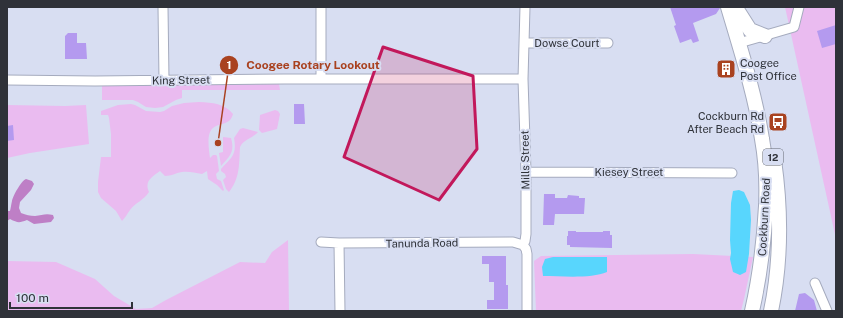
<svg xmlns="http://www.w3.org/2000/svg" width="843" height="318" font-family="'Public Sans',sans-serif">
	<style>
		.green { fill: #eabbf0 }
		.forest { fill: #be7fc6 }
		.water { fill: #58d6fd }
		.building { fill: #b49aef }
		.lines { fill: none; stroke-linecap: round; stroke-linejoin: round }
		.street-casing { stroke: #a5abbe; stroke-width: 11 }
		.primary-casing { stroke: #a5abbe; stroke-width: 16 }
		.street { stroke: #fff; stroke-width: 9 }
		.primary { stroke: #fff; stroke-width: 14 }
		.marked { fill: #c2185b; fill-opacity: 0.2; stroke: #c2185b; stroke-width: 3; stroke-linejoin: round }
		.labels { text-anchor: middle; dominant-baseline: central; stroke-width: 4; stroke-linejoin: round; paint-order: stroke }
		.shield { fill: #d8def2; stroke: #626670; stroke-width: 1 }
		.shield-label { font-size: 10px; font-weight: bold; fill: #2f3239 }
		.street-label { font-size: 11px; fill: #2f3239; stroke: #d8def2 }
		.poi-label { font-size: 11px; fill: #2f3239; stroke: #d8def2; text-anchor: start }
		.leader { fill: none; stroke: #a94220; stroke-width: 1.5 }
		.callout-dot { fill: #a94220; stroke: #d8def2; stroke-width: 1.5 }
		.mark-label { font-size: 12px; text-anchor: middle; font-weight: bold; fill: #fff }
		.callout-label { font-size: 12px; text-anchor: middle; font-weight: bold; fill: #a94220; stroke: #d8def2; stroke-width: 4; stroke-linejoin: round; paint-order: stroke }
	</style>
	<rect width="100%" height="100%" fill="#d8def2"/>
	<path class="green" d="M785,7H836V239Z
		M279,84L280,90H182V98L176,100L163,107L155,108L146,107L138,102L133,100H102V85Z
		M199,102C213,103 224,103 233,114C230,126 220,122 213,128C206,133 209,150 210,158L213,155H216L217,156L219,171L216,174L217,179L221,181L224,190L223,191L217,185L208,179L207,171L202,174C195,173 189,171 182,172C175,173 172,176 165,176L160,171C152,177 144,181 149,192C144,200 135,203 130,210C127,214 125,218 122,221L116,211L101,198L98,192V182L101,157H111V134L109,118L108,115H101V111L118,105L131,104L135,105L146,111L160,112L164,111L172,106L184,103Z
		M7,105L65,106L86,105L89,144L30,153L7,158Z
		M275,110L278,111L280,114L277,129L262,133L259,130L260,115Z
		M243,128L258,132C253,138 244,139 240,147C239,165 240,178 229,192L226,189L223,180L226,177L225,174L221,171V169C232,157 237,155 234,138L240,129Z
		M223,137L231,138C235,152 230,156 221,166L219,153L223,152Z
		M288,240L289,311H7V261L56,262L95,279L114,296L136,309L152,308L166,300L240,262L265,263L272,252Z
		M693,254L753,257L744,299L741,311H536L534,261L541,256Z"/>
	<path class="forest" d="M26,179L32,181L34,184L31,190L20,202L19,208L21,213C26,215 30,216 35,216C42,215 46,213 53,215L54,218L51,222L34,224L27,220C19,223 18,223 10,219L7,221V211H10C11,207 11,205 12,201C13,196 21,181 26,179Z"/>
	<path class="water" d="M739,190L744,192L750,205L751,220L749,254L746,272L740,275L733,272L730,259L731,253L730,240L731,203L733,191Z
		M553,257H607V272C591,279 561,276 543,276L542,267L545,259Z"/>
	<path class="building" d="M670,7H720V8L716,14L693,23L699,41L693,43L691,39L680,43L674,26L676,25Z
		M836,25V44L822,48L817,31Z
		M68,33H77V43H86L87,59H65V36Z
		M732,63L734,71L720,75L718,67Z
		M294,104H304L305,124H294Z
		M13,125L14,140L7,141V126Z
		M544,194H555V198H567L568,195L579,196V198H585L584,214H555L554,225H543Z
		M568,231H576V232H603V231H610V235H612V248L570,247V245H567V236H568Z
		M482,256H506V285H508V309H487V300H494V282H489V264H482Z
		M805,293L814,300L817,311H795L799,294Z"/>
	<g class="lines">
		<defs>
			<path id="street" d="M163,7L164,80
				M321,7V79
				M525,7L523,79L526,172V234L525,241L523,245L526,249L527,254V311
				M525,43H608
				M739,43L794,27L799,7
				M7,80L95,81L284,79H523
				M526,172L732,173
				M321,242L339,243L513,242L523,245
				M339,243L340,311
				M815,283L827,311"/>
			<path id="primary" d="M728,7C741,51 755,94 762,139C766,161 767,184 766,206C764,242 760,276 752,311
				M736,8L750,30L765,36
				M771,311C781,263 781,209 774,160"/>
		</defs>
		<use href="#street" class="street-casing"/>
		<use href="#primary" class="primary-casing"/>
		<use href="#street" class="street"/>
		<use href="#primary" class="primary"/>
	</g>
	<path class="marked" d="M383,47L473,76L477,149L439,200L344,157Z"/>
	<defs>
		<symbol id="building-square" viewBox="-11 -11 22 22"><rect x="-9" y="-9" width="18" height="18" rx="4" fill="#a94220" stroke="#d8def2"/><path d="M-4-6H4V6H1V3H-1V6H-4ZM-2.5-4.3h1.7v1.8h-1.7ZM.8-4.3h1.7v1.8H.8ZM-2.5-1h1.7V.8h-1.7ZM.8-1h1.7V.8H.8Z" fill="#fff"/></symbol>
		<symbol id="bus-square" viewBox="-11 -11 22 22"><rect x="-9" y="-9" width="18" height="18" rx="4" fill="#a94220" stroke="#d8def2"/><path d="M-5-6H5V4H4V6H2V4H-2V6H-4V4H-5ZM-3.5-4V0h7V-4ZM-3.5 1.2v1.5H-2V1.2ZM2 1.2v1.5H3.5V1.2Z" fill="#fff"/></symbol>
	</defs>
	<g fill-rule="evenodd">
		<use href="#building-square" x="715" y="58" width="22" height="22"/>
		<use href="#bus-square" x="767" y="111" width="22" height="22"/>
	</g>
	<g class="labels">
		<rect class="shield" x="763" y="149" width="20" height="16" rx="3"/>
		<g class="shield-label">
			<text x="773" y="157">12</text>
		</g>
		<g class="street-label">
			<text x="567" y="43">Dowse Court</text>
			<text transform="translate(181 80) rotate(-1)">King Street</text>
			<text transform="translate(525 160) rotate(-91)">Mills Street</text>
			<text x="629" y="172">Kiesey Street</text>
			<text transform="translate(764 217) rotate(-87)">Cockburn Road</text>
			<text transform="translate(422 243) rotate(-1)">Tanunda Road</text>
		</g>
		<g class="poi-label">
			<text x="740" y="63">Coogee<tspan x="740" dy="13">Post Office</tspan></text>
			<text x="764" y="116" text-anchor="end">Cockburn Rd<tspan x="764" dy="13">After Beach Rd</tspan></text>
		</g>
	</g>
	<path class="leader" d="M218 143L229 65"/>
	<g class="callout-dot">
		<circle cx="218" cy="143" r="4"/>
		<circle cx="229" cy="65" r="10"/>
	</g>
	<g class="mark-label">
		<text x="229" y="69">1</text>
	</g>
	<g class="callout-label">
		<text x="313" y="69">Coogee Rotary Lookout</text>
	</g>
	<rect width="843" height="318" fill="none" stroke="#2f3239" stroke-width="16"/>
	<path d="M10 302v6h122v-6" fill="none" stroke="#2f3239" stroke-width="2"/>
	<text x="16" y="302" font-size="12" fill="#2f3239" stroke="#d8def2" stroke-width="3" paint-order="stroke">100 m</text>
</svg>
